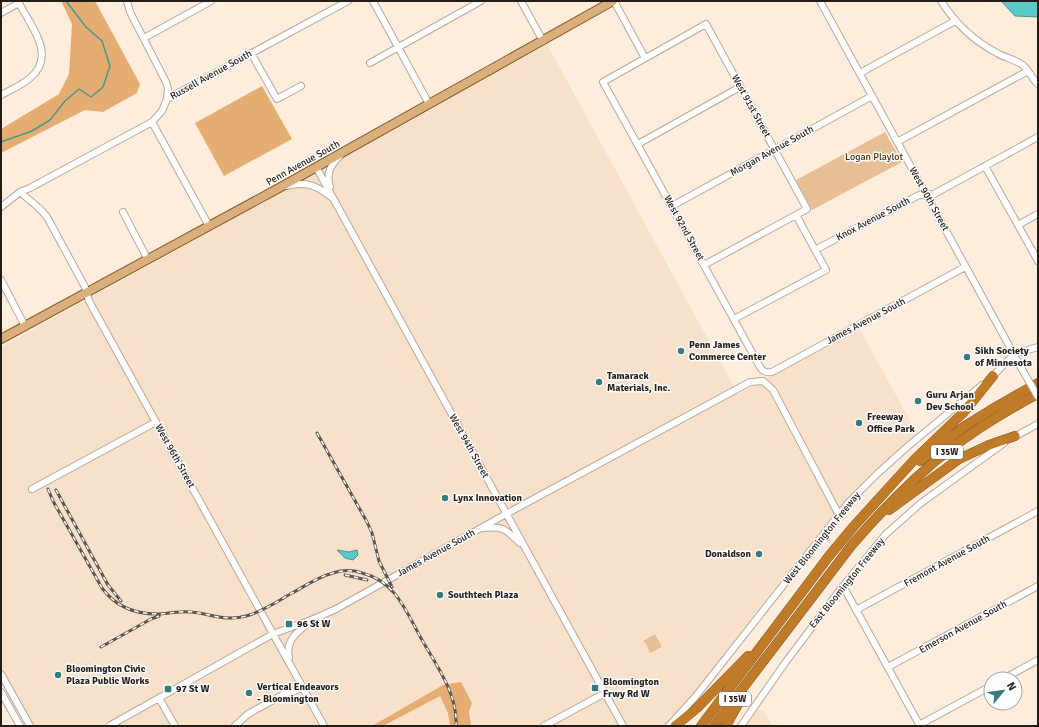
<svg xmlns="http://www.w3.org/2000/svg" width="1039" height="727" font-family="Signika,sans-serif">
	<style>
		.built { fill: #f8e1cb }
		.green { fill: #e8be95 }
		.forest { fill: #e6ad72 }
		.water { fill: #5ac9c7; stroke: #4a9693 }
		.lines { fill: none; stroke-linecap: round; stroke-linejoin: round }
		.stream { stroke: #4a9693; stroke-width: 1.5 }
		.minor-casing { stroke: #b7a899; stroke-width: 8 }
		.major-casing { stroke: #895a23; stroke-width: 10 }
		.highway-casing { stroke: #895a23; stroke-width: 10 }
		.minor { stroke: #fff; stroke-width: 6 }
		.major { stroke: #d9b07e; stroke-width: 8 }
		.highway { stroke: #bf7b28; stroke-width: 9 }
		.rail-casing { stroke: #5e554d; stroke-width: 3 }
		.rail { stroke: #fefefe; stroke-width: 1.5; stroke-dasharray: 4.5; stroke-linecap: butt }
		.minor-bridge-casing { stroke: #b7a899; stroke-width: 8; stroke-linecap: butt }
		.minor-bridge { stroke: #fff; stroke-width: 6 }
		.poi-dot { fill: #347d7c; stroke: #fefefe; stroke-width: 1.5 }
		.labels { text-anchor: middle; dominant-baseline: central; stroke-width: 3; stroke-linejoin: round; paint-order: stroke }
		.shield { fill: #fefefe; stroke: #65615e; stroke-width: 1 }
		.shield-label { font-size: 9px; font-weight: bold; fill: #241e19 }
		.street-label { font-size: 10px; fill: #241e19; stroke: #fefefe }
		.park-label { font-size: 10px; fill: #452d13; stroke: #fefefe }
		.poi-label { font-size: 10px; font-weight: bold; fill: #241e19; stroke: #fefefe; text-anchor: start }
	</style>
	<rect width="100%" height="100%" fill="#feeddd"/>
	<path class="built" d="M547,44L738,394L860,330L917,433L856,489L829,520L694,693L664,726H33L1,667V347L429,111Z
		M756,708L765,712L772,726H744Z"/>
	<path class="green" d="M885,132L902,162L812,210L796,180Z
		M655,634L662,647L650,653L646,643H645L643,641Z"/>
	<path class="forest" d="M61,1H95L140,84L137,93L103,112L85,110L1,153V129L59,94L69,74L72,24Z
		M262,86L292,139L224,176L195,123Z
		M461,682L472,703L469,712L471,726H450L448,713L440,696L383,726H372L443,685Z"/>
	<path class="water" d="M1001,1H1038V17L1015,16Z
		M337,550L349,552L357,550L358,555L353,560L345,558Z"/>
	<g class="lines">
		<path class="stream" d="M1,142L32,131L50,120L65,101L79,89L91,97L103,87L110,66L102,41L86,27L66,1"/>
		<defs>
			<path id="minor" d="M127,1L130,12L166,82L168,89L167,99
				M373,1L429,104
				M521,1L543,41
				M614,1L645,58
				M820,1L1023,371
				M941,1C955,23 974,41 997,53C1005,58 1018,60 1025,67C1030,72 1032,79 1038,84
				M1,13L19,3
				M144,38L211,1
				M251,53L277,99L301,86
				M370,63L481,1
				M860,73L955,21
				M1,95C11,90 22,85 30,78C58,55 29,24 18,1
				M152,122L209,226
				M897,142L1028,71
				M638,144L740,87
				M985,166L1038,261
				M316,167L623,726
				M286,186C306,181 316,185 331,197
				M330,187C326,174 330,165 340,156
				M20,192L40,209L47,217L85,287L89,301L324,726
				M672,206L872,96
				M1,207L20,192L30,188L152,122L162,111L167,99L348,1
				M123,212L148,260
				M1018,225L1038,214
				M815,250L919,195L934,194L1038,137
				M704,265L807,209L706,24L603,82C656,177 708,272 760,367C763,372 766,373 772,372L965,267
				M1,280L25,326
				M734,319L826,270L796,215
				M991,378L1014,354L1038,347
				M1012,438L1038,424
				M32,489L156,422
				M483,528C504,526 505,529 520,543
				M843,586L920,726
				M856,610L1038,511
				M289,658C285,640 298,631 311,621
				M888,667L1038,586
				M1,674L30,726
				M1003,679L1038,660
				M1,692L20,726
				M159,698L175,726
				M919,725L991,686
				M109,726L273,634L316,618L336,609L506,514L750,382L763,381L773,390L839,515
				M235,726L248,714L286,693L293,692L303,687
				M544,726L605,693
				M669,726L696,696L848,503L877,474L907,447L982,385
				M741,726L785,663L843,586L886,534L921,503L1004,443"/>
			<path id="major" d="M1,339L279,188L613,1"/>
			<path id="highway" d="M920,461L965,426L994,408L1038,383
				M889,510L959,459L989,445L1015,436
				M675,726L697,708L748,656
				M701,726L829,556L854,526L914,460L965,411L993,376
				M714,726L851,546C881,511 913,478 950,449C978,428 1007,410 1038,394
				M726,726L743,695"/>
		</defs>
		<use href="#minor" class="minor-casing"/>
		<use href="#major" class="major-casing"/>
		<use href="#highway" class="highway-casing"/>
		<use href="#minor" class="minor"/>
		<use href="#major" class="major"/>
		<use href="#highway" class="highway"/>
		<defs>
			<path id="rail" d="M317,433L367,522L372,533L379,561L392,587
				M48,489L53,501L102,588C115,606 135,614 157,614C165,614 173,612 181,612C204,610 222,623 246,616C262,612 278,601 292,593C305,586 318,577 333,573C342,570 353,570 362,573C397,582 406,612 422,640C437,666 458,695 456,726
				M56,490L108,585L121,601
				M345,575L367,580
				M101,647L151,619L159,616"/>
		</defs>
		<use href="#rail" class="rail-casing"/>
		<use href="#rail" class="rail"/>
		<defs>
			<path id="minor-bridge" d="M1023,371L1038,397"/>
		</defs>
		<use href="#minor-bridge" class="minor-bridge-casing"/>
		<use href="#minor-bridge" class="minor-bridge"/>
	</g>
	<g class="poi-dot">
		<circle cx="681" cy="351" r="4"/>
		<circle cx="967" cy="357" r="4"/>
		<circle cx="599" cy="382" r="4"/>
		<circle cx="918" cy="401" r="4"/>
		<circle cx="859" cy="423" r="4"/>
		<circle cx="445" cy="498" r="4"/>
		<circle cx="759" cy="554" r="4"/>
		<circle cx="440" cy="595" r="4"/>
		<rect x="285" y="620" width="8" height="8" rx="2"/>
		<circle cx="58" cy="675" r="4"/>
		<rect x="591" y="684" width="8" height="8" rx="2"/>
		<rect x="164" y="685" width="8" height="8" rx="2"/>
		<circle cx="249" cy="693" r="4"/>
	</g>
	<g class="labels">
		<g class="shield">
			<rect x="931" y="445" width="32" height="14" rx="3"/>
			<rect x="719" y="692" width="32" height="14" rx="3"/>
		</g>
		<g class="shield-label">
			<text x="947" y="452">I 35W</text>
			<text x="735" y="699">I 35W</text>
		</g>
		<g class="street-label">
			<text transform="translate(211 75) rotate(-29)">Russell Avenue South</text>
			<text transform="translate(751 106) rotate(61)">West 91st Street</text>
			<text transform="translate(772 151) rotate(-29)">Morgan Avenue South</text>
			<text transform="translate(303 163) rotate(-29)">Penn Avenue South</text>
			<text transform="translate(929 199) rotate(61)">West 90th Street</text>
			<text transform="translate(873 219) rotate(-28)">Knox Avenue South</text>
			<text transform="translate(684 228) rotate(61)">West 92nd Street</text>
			<text transform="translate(866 321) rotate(-28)">James Avenue South</text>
			<text transform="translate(469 446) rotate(61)">West 94th Street</text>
			<text transform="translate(175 456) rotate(61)">West 96th Street</text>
			<text transform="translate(822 538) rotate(-51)">West Bloomington Freeway</text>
			<text transform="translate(436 553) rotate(-29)">James Avenue South</text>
			<text transform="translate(947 561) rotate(-29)">Fremont Avenue South</text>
			<text transform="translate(847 583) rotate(-51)">East Bloomington Freeway</text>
			<text transform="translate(963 627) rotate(-29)">Emerson Avenue South</text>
		</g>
		<g class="park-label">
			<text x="874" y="157">Logan Playlot</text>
		</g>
		<g class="poi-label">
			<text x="689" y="345">Penn James<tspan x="689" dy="12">Commerce Center</tspan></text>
			<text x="975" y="351">Sikh Society<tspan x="975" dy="12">of Minnesota</tspan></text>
			<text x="607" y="376">Tamarack<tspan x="607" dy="12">Materials, Inc.</tspan></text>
			<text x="926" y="395">Guru Arjan<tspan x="926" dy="12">Dev School</tspan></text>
			<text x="867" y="417">Freeway<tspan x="867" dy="12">Office Park</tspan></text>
			<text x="453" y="498">Lynx Innovation</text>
			<text x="751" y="554" text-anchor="end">Donaldson</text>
			<text x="448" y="595">Southtech Plaza</text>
			<text x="297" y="624">96 St W</text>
			<text x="66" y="669">Bloomington Civic<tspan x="66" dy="12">Plaza Public Works</tspan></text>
			<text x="603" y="682">Bloomington<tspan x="603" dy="12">Frwy Rd W</tspan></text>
			<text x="257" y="687">Vertical Endeavors<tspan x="257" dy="12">- Bloomington</tspan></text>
			<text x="176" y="689">97 St W</text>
		</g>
	</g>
	<rect width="1039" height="727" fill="none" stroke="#241e19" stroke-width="4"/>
	<g transform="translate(1003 691) rotate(61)"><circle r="19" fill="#fefefe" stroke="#a7a4a2"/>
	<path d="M0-3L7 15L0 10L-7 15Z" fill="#347d7c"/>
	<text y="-6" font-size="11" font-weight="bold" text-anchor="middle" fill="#241e19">N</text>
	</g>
</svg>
